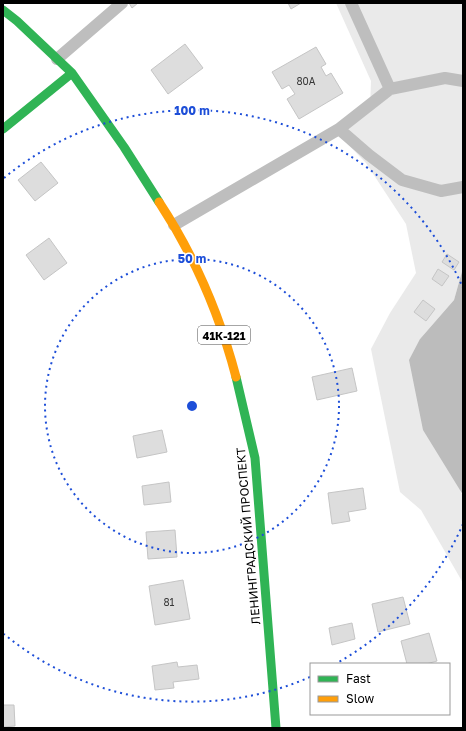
<svg xmlns="http://www.w3.org/2000/svg" width="466" height="731" font-family="'Golos Text',sans-serif">
	<style>
		.green { fill: #eaeaea }
		.water { fill: #bcbcbc }
		.building { fill: #ddd; stroke: #c5c5c5 }
		.lines { fill: none; stroke-linecap: round; stroke-linejoin: round }
		.lane { stroke: #bebebe; stroke-width: 12 }
		.fast { stroke: #30b455; stroke-width: 9 }
		.slow { stroke: #ff9f0a; stroke-width: 9 }
		.ring { fill: none; stroke: #1d4ed8; stroke-width: 2; stroke-dasharray: 2 4 }
		.labels { text-anchor: middle; dominant-baseline: central; stroke-width: 3; stroke-linejoin: round; paint-order: stroke }
		.number-label { font-size: 10px; fill: #373737 }
		.shield { fill: #fff; stroke: #4c4c4c; stroke-width: 1 }
		.shield-label { font-size: 11px; font-weight: bold; fill: #000 }
		.street-label { font-size: 12px; fill: #000; stroke: #fff }
		.centre { fill: #1d4ed8; stroke: #fff; stroke-width: 2 }
		.ring-label { font-size: 12px; text-anchor: middle; font-weight: bold; fill: #1d4ed8; stroke: #fff; stroke-width: 3; stroke-linejoin: round; paint-order: stroke }
	</style>
	<rect width="100%" height="100%" fill="#fff"/>
	<path class="green" d="M336,3H463V268L454,300L420,339L461,493L463,495V583L421,510L400,492L371,349L390,313L416,273L406,224L366,163L338,134L370,108L371,81Z"/>
	<path class="water" d="M463,268V495L423,430L409,360L420,339L454,300Z"/>
	<path class="building" d="M129,3H138L132,8Z
		M288,3H301L291,9Z
		M185,44L203,68L168,94L151,70Z
		M316,47L326,64L321,67L326,76L331,73L343,93L299,119L287,99L295,94L289,85L282,89L272,72Z
		M41,162L58,183L35,201L18,180Z
		M49,238L67,263L44,280L26,255Z
		M447,254L459,262L454,270L442,262Z
		M438,269L449,276L442,286L432,279Z
		M423,300L435,309L426,321L414,312Z
		M352,368L357,391L317,400L312,377Z
		M162,430L167,452L137,458L133,436Z
		M169,482L171,502L144,505L142,486Z
		M363,488L366,509L348,512L350,521L332,524L328,493Z
		M175,530L177,557L148,559L146,532Z
		M183,580L190,619L155,625L149,586Z
		M403,597L410,624L378,632L372,604Z
		M352,623L355,639L332,645L329,628Z
		M429,633L437,661L426,664H407L401,641Z
		M177,662L178,667L197,665L199,679L173,682L174,688L155,690L152,666Z
		M3,705H14L15,726L3,727Z"/>
	<g class="lines">
		<path class="lane" d="M57,59L122,3
			M390,89L445,78L463,81
			M339,129L369,155L402,180L441,191L463,187
			M174,225L339,129L390,89L351,3"/>
		<path class="fast" d="M3,10L17,21L72,73L124,147L159,202
			M3,129L72,73
			M236,377L255,458L276,728"/>
		<path class="slow" d="M159,202C194,255 220,316 236,377"/>
	</g>
	<g class="ring">
		<circle cx="192" cy="406" r="147"/>
		<path d="M463 524A295 295 0 0 1 337 663M310 677A295 295 0 0 1 4 634M4 178A295 295 0 0 1 463 288"/>
	</g>
	<g class="labels">
		<g class="number-label">
			<text x="306" y="81">80А</text>
			<text x="169" y="602">81</text>
		</g>
		<rect class="shield" x="198" y="326" width="52" height="18" rx="3"/>
		<g class="shield-label">
			<text x="224" y="335">41К-121</text>
		</g>
		<g class="street-label">
			<text transform="translate(248 536) rotate(-95)">ЛЕНИНГРАДСКИЙ ПРОСПЕКТ</text>
		</g>
	</g>
	<circle cx="192" cy="406" r="6" class="centre"/>
	<g class="ring-label">
		<text x="192" y="115">100 m</text>
		<text x="192" y="263">50 m</text>
	</g>
	<rect width="466" height="731" fill="none" stroke="#000000" stroke-width="8"/>
	<rect x="310" y="663" width="140" height="52" fill="#ffffff" stroke="#999999"/>
	<rect x="318" y="676" width="20" height="6" fill="#30b455" stroke="#999999"/>
	<text x="346" y="683" font-size="12" fill="#000000">Fast</text>
	<rect x="318" y="696" width="20" height="6" fill="#ff9f0a" stroke="#999999"/>
	<text x="346" y="703" font-size="12" fill="#000000">Slow</text>
</svg>
